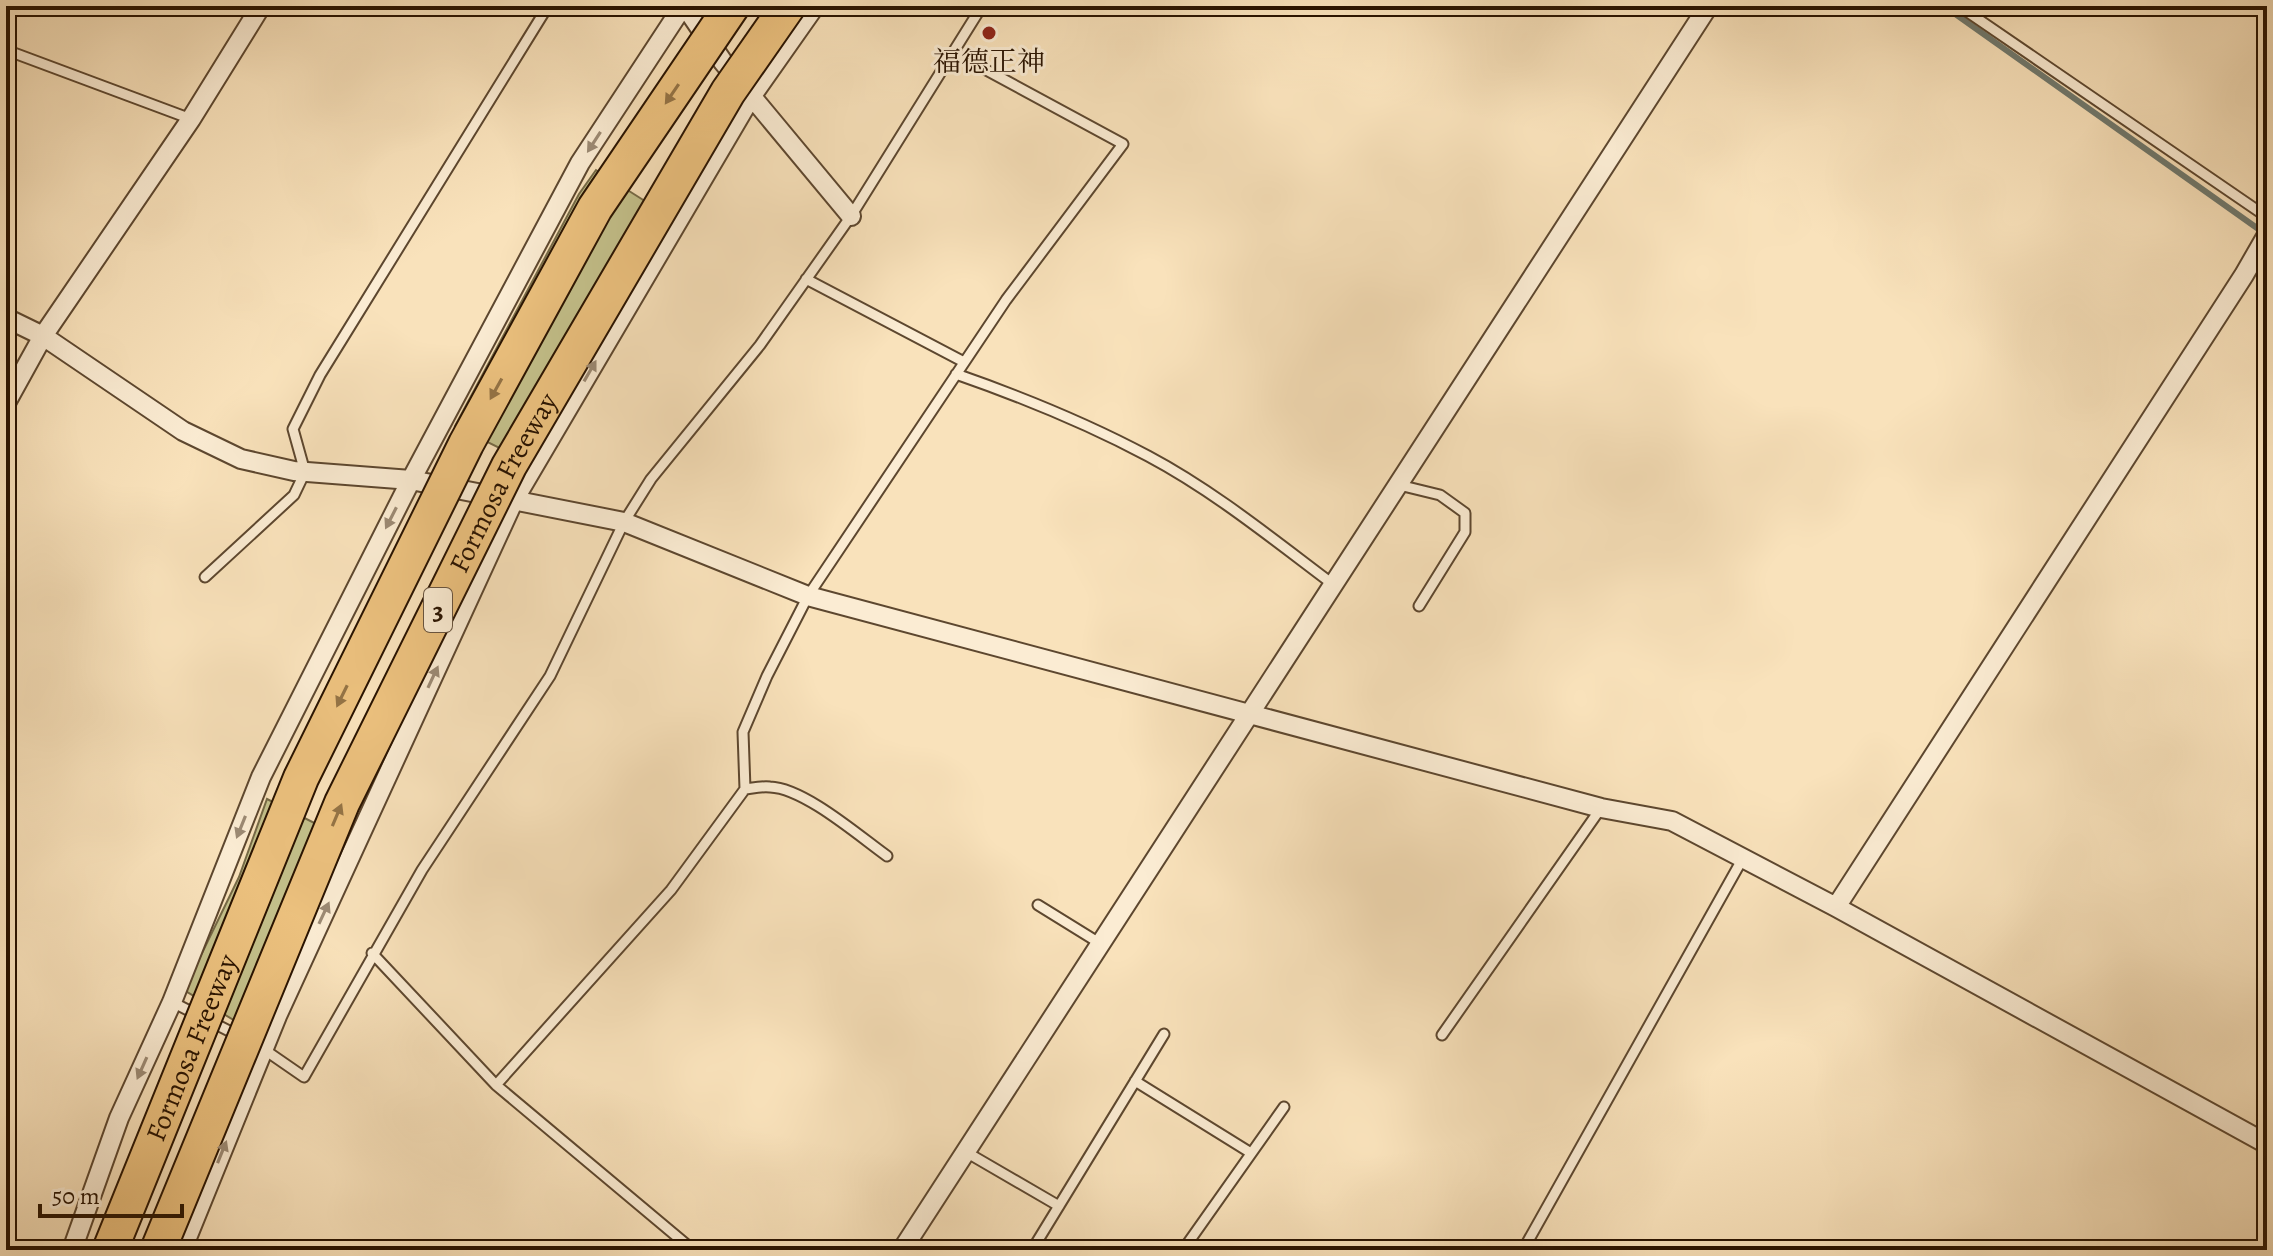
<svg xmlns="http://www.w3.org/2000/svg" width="2273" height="1256" font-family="Alegreya,'Noto Serif TC',serif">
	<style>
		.green { fill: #c4c18b; stroke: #766a46; stroke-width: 2 }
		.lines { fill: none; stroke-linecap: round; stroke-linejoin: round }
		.stream { stroke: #70796e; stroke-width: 6 }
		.service-casing { stroke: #5d472f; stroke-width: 13 }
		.minor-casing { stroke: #5d472f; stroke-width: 22 }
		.service { stroke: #fbecd3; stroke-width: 9 }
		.minor { stroke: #fbecd3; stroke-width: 18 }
		.motorway-bridge-casing { stroke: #291300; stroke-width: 38; stroke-linecap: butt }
		.motorway-bridge { stroke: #ecc17e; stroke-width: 34 }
		.oneway { fill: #947345 }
		.oneway2 { fill: #9c8a74 }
		.poi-dot { fill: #8f2418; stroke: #fbecd3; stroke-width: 3 }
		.labels { text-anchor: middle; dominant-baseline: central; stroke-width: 6; stroke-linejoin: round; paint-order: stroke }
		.shield { fill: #fbecd3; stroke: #68543f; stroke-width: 2 }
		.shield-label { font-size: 26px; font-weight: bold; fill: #291300 }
		.poi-label { font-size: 28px; fill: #291300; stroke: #fbecd3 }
		.street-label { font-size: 28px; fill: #291300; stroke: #fbecd3 }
	</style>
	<rect width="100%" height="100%" fill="#f9e2bb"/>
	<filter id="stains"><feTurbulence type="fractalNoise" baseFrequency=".0025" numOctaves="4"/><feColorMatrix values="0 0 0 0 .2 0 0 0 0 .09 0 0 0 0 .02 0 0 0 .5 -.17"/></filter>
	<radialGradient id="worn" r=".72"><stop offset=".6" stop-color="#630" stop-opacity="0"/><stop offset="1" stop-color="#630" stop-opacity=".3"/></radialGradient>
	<path class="green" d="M596,170L670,217L526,461L455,426L579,194Z
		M267,799L344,838L260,1036L184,990L239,877Z"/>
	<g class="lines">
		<path class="stream" d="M1944,6L2264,233"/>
		<defs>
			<path id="service" d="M1959,6L2267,217
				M6,50L191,119
				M806,279L964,362
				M956,374C1022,397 1086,423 1148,456C1214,491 1274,540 1334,585
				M1399,485L1440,495L1465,513V532L1419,606
				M205,577L294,495L305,472L293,429L320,375L548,6
				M745,789C753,788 762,786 770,787C804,788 859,836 887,856
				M1038,905L1101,944
				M372,953L496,1085L693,1250
				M172,1002L239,1036
				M1442,1035L1601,808
				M262,1048L304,1077L422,870L550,676L624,522L651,479L760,345L851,216L982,6
				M1135,1081L1251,1153
				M496,1085L671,890L745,789L743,732L767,676L808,596L1006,300L1123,144L953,52
				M966,1152L1059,1206
				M1032,1250L1164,1034
				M1183,1250L1284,1107
				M1523,1250L1743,858"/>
			<path id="minor" d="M685,6L723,62L851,216
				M6,318L43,336L183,431L241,459L294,471L411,480L624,522L808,596L1601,808L1672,821L1836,907L2267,1144
				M6,403L43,336L191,119L261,6
				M1836,907L2244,275L2267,235
				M72,1250L119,1118L172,1002L261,777L411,480L580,163L683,6
				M182,1250L277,1016L514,500L751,97L815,6
				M902,1250L1707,8"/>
		</defs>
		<use href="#service" class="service-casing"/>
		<use href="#minor" class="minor-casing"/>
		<use href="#service" class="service"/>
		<use href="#minor" class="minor"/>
		<defs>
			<g id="motorway-bridge">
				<path id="s1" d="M110,1250L301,778L466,444L595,208L732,6"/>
				<path id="s2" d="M158,1250L342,803L509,466L728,92L788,6"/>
			</g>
		</defs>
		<use href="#motorway-bridge" class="motorway-bridge-casing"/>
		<use href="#motorway-bridge" class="motorway-bridge"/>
	</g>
	<defs><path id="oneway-solid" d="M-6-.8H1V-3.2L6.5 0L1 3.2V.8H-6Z" transform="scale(2)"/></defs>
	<g class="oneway">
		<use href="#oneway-solid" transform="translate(672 94) rotate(124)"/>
		<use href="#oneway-solid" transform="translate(496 389) rotate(119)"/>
		<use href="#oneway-solid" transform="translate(342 696) rotate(116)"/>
		<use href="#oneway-solid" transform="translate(337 815) rotate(-67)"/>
	</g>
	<g class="oneway2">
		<use href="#oneway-solid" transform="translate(594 142) rotate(123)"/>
		<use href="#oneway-solid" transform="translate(590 371) rotate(-60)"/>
		<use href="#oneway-solid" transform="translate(391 518) rotate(117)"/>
		<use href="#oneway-solid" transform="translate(433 677) rotate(-65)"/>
		<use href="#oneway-solid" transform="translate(241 827) rotate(112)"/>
		<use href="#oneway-solid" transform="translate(324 913) rotate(-65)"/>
		<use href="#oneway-solid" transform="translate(142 1068) rotate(114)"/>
		<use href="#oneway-solid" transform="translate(222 1152) rotate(-68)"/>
	</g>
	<circle class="poi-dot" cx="989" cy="33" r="8"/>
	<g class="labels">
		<rect class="shield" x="424" y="588" width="28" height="44" rx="6"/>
		<g class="shield-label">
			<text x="438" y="610">3</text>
		</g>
		<g class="poi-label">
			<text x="989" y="62">福德正神</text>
		</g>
		<g class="street-label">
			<text stroke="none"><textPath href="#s2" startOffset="842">Formosa Freeway</textPath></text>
			<text stroke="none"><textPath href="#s1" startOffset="218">Formosa Freeway</textPath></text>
		</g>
	</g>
	<rect width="2273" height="1256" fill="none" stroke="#f9e2bb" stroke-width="32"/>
	<rect x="8" y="8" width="2257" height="1240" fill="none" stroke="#291300" stroke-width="4"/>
	<rect x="16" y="16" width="2241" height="1224" fill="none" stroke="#291300" stroke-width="2"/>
	<path d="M40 1204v12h142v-12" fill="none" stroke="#291300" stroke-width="4"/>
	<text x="52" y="1204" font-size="24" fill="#291300" stroke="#fbecd3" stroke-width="6" paint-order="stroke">50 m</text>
	<rect width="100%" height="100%" filter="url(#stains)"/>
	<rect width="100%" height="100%" fill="url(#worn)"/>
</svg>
